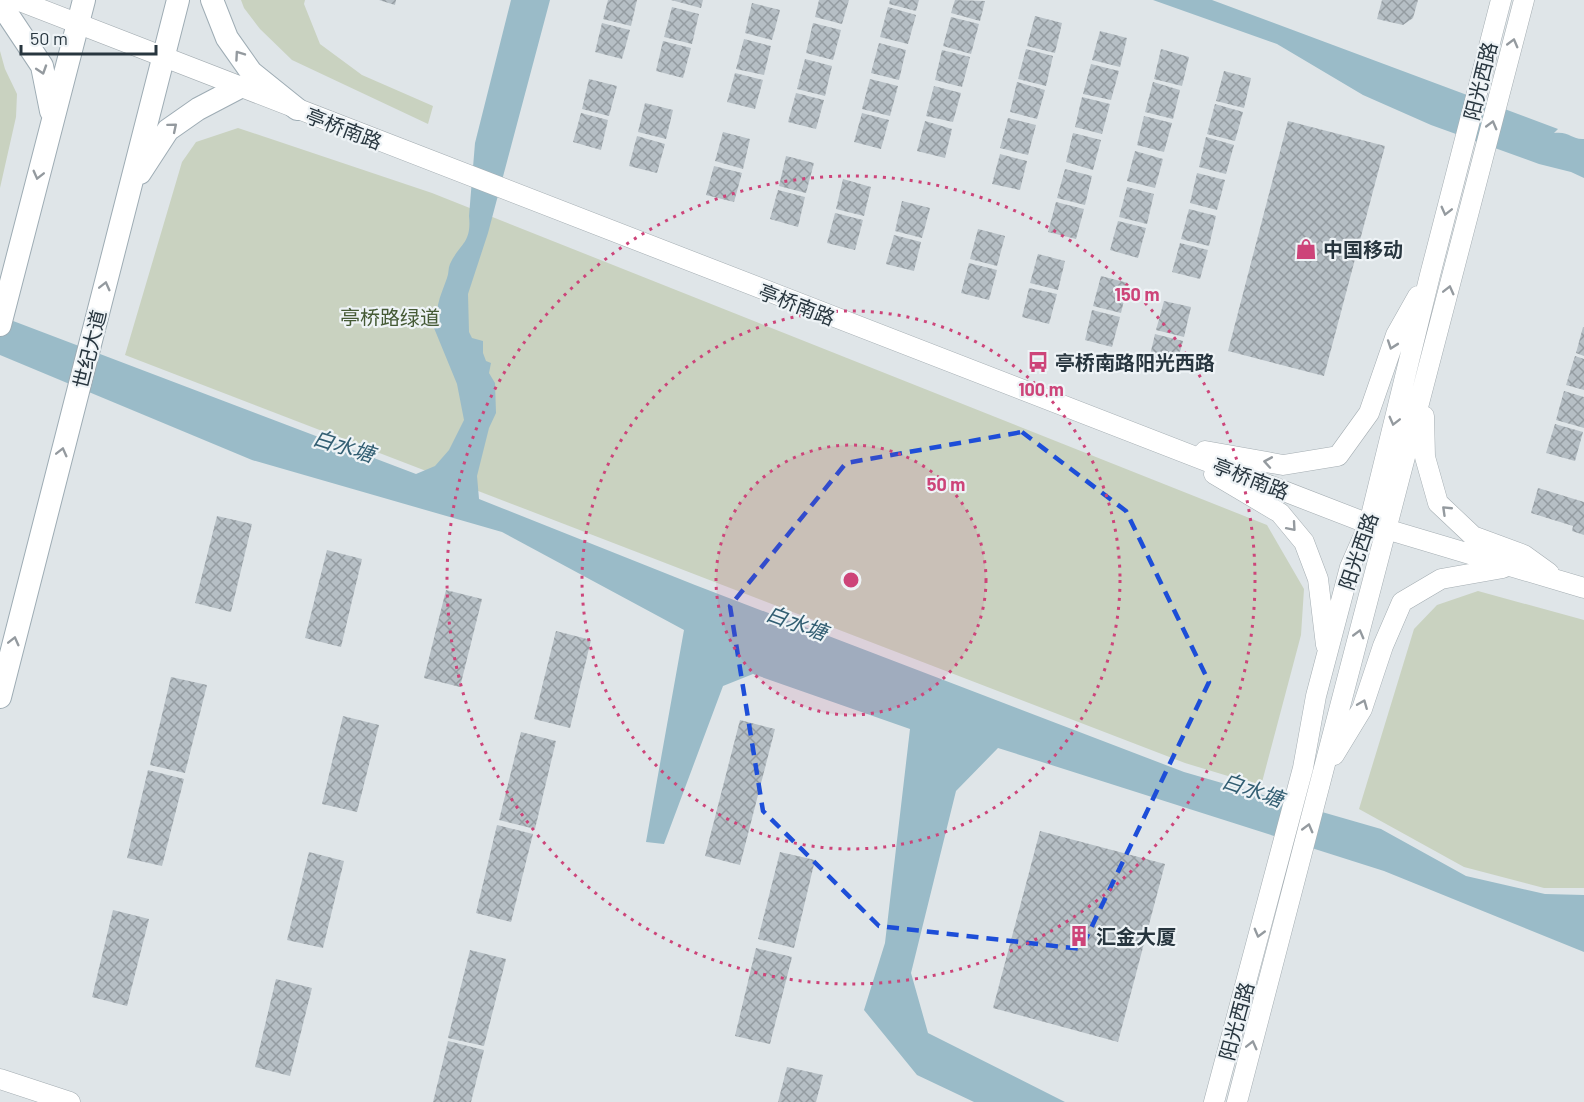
<svg xmlns="http://www.w3.org/2000/svg" width="1584" height="1102" font-family="Barlow,'Noto Sans SC',sans-serif">
	<style>
		.green { fill: #c9d2c0 }
		.water { fill: #9abbc8 }
		.building { fill: url(#building-cross-hatch) }
		.lines { fill: none; stroke-linecap: round; stroke-linejoin: round }
		.secondary-casing { stroke: #a4adb2; stroke-width: 21 }
		.primary-casing { stroke: #9eacb4; stroke-width: 24 }
		.secondary { stroke: #fff; stroke-width: 20 }
		.primary { stroke: #fff; stroke-width: 22 }
		.oneway { stroke: #949a9f }
		.marked { fill: none; stroke: #1d4ed8; stroke-width: 4.5; stroke-dasharray: 12 8; stroke-linejoin: round }
		.ring { fill: none; stroke: #cd4479; stroke-width: 3; stroke-dasharray: 3 6 }
		.labels { text-anchor: middle; dominant-baseline: central; stroke-width: 4.5; stroke-linejoin: round; paint-order: stroke }
		.street-label { font-size: 20px; fill: #28363f; stroke: #eef3f6 }
		.poi-label { font-size: 20px; font-weight: bold; fill: #28363f; stroke: #eef3f6; text-anchor: start }
		.park-label { font-size: 20px; fill: #455a35; stroke: #eef3f6 }
		.water-label { font-size: 21px; font-style: italic; fill: #325e72; stroke: #eef3f6 }
		.centre { fill: #cd4479; stroke: #eef3f6; stroke-width: 3 }
		.ring-label { font-size: 18px; text-anchor: middle; font-weight: bold; fill: #cd4479; stroke: #eef3f6; stroke-width: 4.5; stroke-linejoin: round; paint-order: stroke }
	</style>
	<defs>
		<pattern id="building-cross-hatch" width="8" height="8" patternUnits="userSpaceOnUse" patternTransform="scale(1.5)"><rect width="8" height="8" fill="#b6bfc5"/><path d="M0 0l8 8M0 8l8-8" fill="none" stroke="#949ca1"/></pattern>
	</defs>
	<rect width="100%" height="100%" fill="#dfe5e8"/>
	<path class="green" d="M241,0H305L304,4L320,44L362,75L433,106L428,124L292,60L260,29L244,8Z
		M0,51L5,69L17,94L16,117L0,188Z
		M238,128L432,193L1267,525L1304,589L1301,635L1261,786L1185,763L125,355L182,162L196,142Z
		M1478,591L1584,620V888H1544L1464,867L1359,809L1414,629L1437,605Z"/>
	<path class="water" d="M511,0H550L488,233L468,294L469,332L472,338L483,341V353L486,361L491,363L489,373L495,383L496,413L489,428L477,476L479,499L695,585L1184,772L1381,829L1466,876L1545,894L1584,895V952L1384,871L998,748L956,791L911,973L928,1033L1065,1102H974L917,1075L864,1010L885,943L910,729L753,674L723,686L664,844L646,842L684,630L502,532L252,460L0,355V316L416,474L435,466L449,450L464,420L457,384L434,328C439,320 437,314 438,305C440,295 444,287 447,278C449,273 448,268 450,264C459,244 472,244 469,216L475,143Z
		M1153,0H1212L1558,129L1554,133C1570,131 1572,140 1584,139V178L1571,172L1539,164L1431,125L1363,95L1277,44Z"/>
	<path class="building" d="M379,0H396L395,5Z
		M608,0H637L631,26L603,19Z
		M671,0H703L701,8Z
		M819,0H849L842,24L815,17Z
		M890,0H919L916,11L889,4Z
		M955,0L985,1L980,21L951,13Z
		M1382,0H1418L1413,18L1403,25L1377,19Z
		M752,3L780,10L772,40L745,33Z
		M672,7L699,14L692,44L664,37Z
		M888,7L916,15L908,44L880,37Z
		M1035,16L1062,23L1055,53L1027,46Z
		M951,17L979,24L971,54L943,46Z
		M602,23L630,30L622,59L595,52Z
		M813,23L841,30L833,60L806,53Z
		M1100,31L1127,38L1120,67L1092,60Z
		M744,39L771,46L764,75L736,69Z
		M663,41L691,48L683,78L656,71Z
		M879,43L906,50L899,80L871,73Z
		M1026,49L1053,56L1046,86L1018,79Z
		M1161,49L1189,57L1182,86L1154,79Z
		M942,50L970,57L962,87L935,80Z
		M805,59L832,66L825,96L797,89Z
		M1091,64L1119,71L1111,100L1083,94Z
		M1224,71L1251,78L1244,108L1216,101Z
		M735,73L763,80L755,109L727,102Z
		M589,79L617,86L609,116L582,109Z
		M870,79L898,86L890,116L862,109Z
		M1017,82L1045,90L1037,119L1010,112Z
		M1153,82L1180,90L1173,119L1145,112Z
		M934,86L961,93L953,122L926,116Z
		M796,93L824,100L816,129L788,122Z
		M1082,97L1110,104L1102,134L1075,127Z
		M645,103L673,110L666,139L638,132Z
		M1215,104L1243,112L1235,141L1207,134Z
		M581,113L608,120L601,150L573,142Z
		M862,113L889,120L881,149L854,142Z
		M1144,116L1172,123L1164,152L1137,145Z
		M1008,118L1036,125L1028,155L1000,148Z
		M925,121L952,129L945,158L917,151Z
		M1288,121L1385,146L1324,376L1228,351Z
		M723,132L750,139L743,169L715,161Z
		M1073,133L1101,140L1093,170L1066,162Z
		M637,136L665,144L657,173L629,166Z
		M1206,137L1234,145L1226,174L1199,167Z
		M1135,151L1163,159L1155,188L1127,181Z
		M1000,154L1027,161L1020,190L992,184Z
		M786,156L814,163L806,193L779,186Z
		M714,166L742,173L734,202L706,195Z
		M1065,169L1092,176L1085,205L1057,198Z
		M1197,173L1225,180L1217,210L1190,203Z
		M843,179L871,187L864,216L836,209Z
		M1127,187L1154,194L1147,224L1119,217Z
		M778,190L805,197L798,227L770,219Z
		M902,201L930,208L922,238L895,231Z
		M1056,202L1084,209L1076,239L1048,232Z
		M1189,209L1216,216L1209,246L1181,239Z
		M835,213L863,220L855,250L827,243Z
		M1118,221L1146,228L1138,258L1110,250Z
		M978,229L1005,236L997,266L970,259Z
		M894,235L921,242L914,271L886,264Z
		M1180,243L1208,250L1200,279L1172,272Z
		M1038,254L1065,261L1058,290L1030,283Z
		M969,263L997,270L989,300L961,293Z
		M1101,276L1128,283L1121,313L1093,306Z
		M1029,288L1057,294L1049,324L1022,317Z
		M1164,301L1191,307L1184,337L1156,330Z
		M1092,310L1120,317L1112,347L1085,340Z
		M1583,327H1584V356L1576,353Z
		M1155,334L1183,341L1175,371L1148,364Z
		M1575,356L1584,359V390L1566,385Z
		M1564,391L1584,397V428L1556,420Z
		M1555,424L1583,432L1575,461L1546,453Z
		M1538,488L1584,502V535L1572,531L1573,526L1531,513Z
		M217,516L252,524L231,612L195,603Z
		M327,550L362,559L341,647L305,638Z
		M446,590L482,599L460,687L424,678Z
		M556,631L591,640L570,728L534,719Z
		M171,677L207,685L185,773L150,765Z
		M343,716L379,725L357,812L322,804Z
		M740,720L775,729L740,865L705,856Z
		M521,732L556,741L535,829L499,820Z
		M148,770L184,779L162,866L127,858Z
		M497,825L533,834L511,922L476,913Z
		M1040,831L1165,864L1118,1042L993,1008Z
		M309,852L344,861L323,948L287,940Z
		M780,852L815,860L794,948L758,939Z
		M113,910L149,919L127,1006L92,997Z
		M756,948L792,957L770,1044L735,1036Z
		M470,950L506,959L484,1046L448,1038Z
		M276,979L312,988L290,1076L255,1067Z
		M448,1041L484,1050L471,1102H433Z
		M787,1067L823,1075L816,1102H778Z"/>
	<g class="lines">
		<defs>
			<path id="secondary" d="M17,0L1369,524L1584,588
				M1424,416L1425,457L1438,503L1473,536L1524,555L1549,573
				M1205,451L1283,465L1338,456L1369,413L1396,335L1418,296
				M1214,474L1280,513L1304,542L1318,579L1326,645
				M1334,755L1362,709L1383,646L1402,602L1441,579L1503,568
				M0,1079L70,1102
				M1214,1102L1303,768L1316,696L1350,567L1369,524L1430,275L1501,0
				M1237,1102L1524,0"/>
			<path id="primary" d="M212,0L227,38L251,72L297,109
				M0,3L42,66L51,111
				M140,173L168,130L198,109L240,87
				M0,325L84,0
				M0,697L178,0"/>
		</defs>
		<use href="#secondary" class="secondary-casing"/>
		<use href="#primary" class="primary-casing"/>
		<use href="#secondary" class="secondary"/>
		<use href="#primary" class="primary"/>
	</g>
	<defs><path id="oneway-chevron" d="M-2-3.5L2.5 0L-2 3.5" fill="none" stroke-width="1.6" stroke-linecap="round" stroke-linejoin="round" transform="scale(1.5)"/></defs>
	<g class="oneway">
		<use href="#oneway-chevron" transform="translate(1513 43) rotate(-75)"/>
		<use href="#oneway-chevron" transform="translate(239 55) rotate(-125)"/>
		<use href="#oneway-chevron" transform="translate(42 70) rotate(72)"/>
		<use href="#oneway-chevron" transform="translate(1492 125) rotate(-75)"/>
		<use href="#oneway-chevron" transform="translate(173 127) rotate(-40)"/>
		<use href="#oneway-chevron" transform="translate(38 175) rotate(104)"/>
		<use href="#oneway-chevron" transform="translate(1446 211) rotate(104)"/>
		<use href="#oneway-chevron" transform="translate(105 286) rotate(-76)"/>
		<use href="#oneway-chevron" transform="translate(1449 290) rotate(-76)"/>
		<use href="#oneway-chevron" transform="translate(1392 345) rotate(109)"/>
		<use href="#oneway-chevron" transform="translate(1394 421) rotate(104)"/>
		<use href="#oneway-chevron" transform="translate(62 452) rotate(-76)"/>
		<use href="#oneway-chevron" transform="translate(1268 462) rotate(-170)"/>
		<use href="#oneway-chevron" transform="translate(1446 510) rotate(-136)"/>
		<use href="#oneway-chevron" transform="translate(1292 527) rotate(49)"/>
		<use href="#oneway-chevron" transform="translate(1359 634) rotate(-75)"/>
		<use href="#oneway-chevron" transform="translate(14 641) rotate(-76)"/>
		<use href="#oneway-chevron" transform="translate(1363 704) rotate(-68)"/>
		<use href="#oneway-chevron" transform="translate(1308 828) rotate(-75)"/>
		<use href="#oneway-chevron" transform="translate(1259 933) rotate(105)"/>
		<use href="#oneway-chevron" transform="translate(1252 1045) rotate(-76)"/>
	</g>
	<path class="marked" d="M1022,432L1126,511L1209,682L1081,949L879,926L763,811L730,606L846,463Z"/>
	<circle cx="851" cy="580" r="135" fill="#cd4479" fill-opacity=".12"/>
	<g class="ring">
		<circle cx="851" cy="580" r="135"/>
		<circle cx="851" cy="580" r="269"/>
		<circle cx="851" cy="580" r="404"/>
	</g>
	<defs>
		<symbol id="shop-bare" viewBox="-9 -9 18 18"><path d="M-5-2.5h2.3a2.7 3.5 0 0 1 5.4 0H5L5.5 6h-11ZM-1.5-2.5h3a1.5 2.3 0 0 0-3 0Z" fill="#cd4479" stroke="#eef3f6" stroke-width="2.5" paint-order="stroke"/></symbol>
		<symbol id="bus-bare" viewBox="-9 -9 18 18"><path d="M-5-6H5V4H4V6H2V4H-2V6H-4V4H-5ZM-3.5-4V0h7V-4ZM-3.5 1.2v1.5H-2V1.2ZM2 1.2v1.5H3.5V1.2Z" fill="#cd4479" stroke="#eef3f6" stroke-width="2.5" paint-order="stroke"/></symbol>
		<symbol id="building-bare" viewBox="-9 -9 18 18"><path d="M-4-6H4V6H1V3H-1V6H-4ZM-2.5-4.3h1.7v1.8h-1.7ZM.8-4.3h1.7v1.8H.8ZM-2.5-1h1.7V.8h-1.7ZM.8-1h1.7V.8H.8Z" fill="#cd4479" stroke="#eef3f6" stroke-width="2.5" paint-order="stroke"/></symbol>
	</defs>
	<g fill-rule="evenodd">
		<use href="#shop-bare" x="1291" y="234" width="30" height="30"/>
		<use href="#bus-bare" x="1023" y="347" width="30" height="30"/>
		<use href="#building-bare" x="1064" y="921" width="30" height="30"/>
	</g>
	<g class="labels">
		<g class="street-label">
			<text transform="translate(1480 81) rotate(-76)">阳光西路</text>
			<text transform="translate(344 128) rotate(21)">亭桥南路</text>
			<text transform="translate(797 304) rotate(21)">亭桥南路</text>
			<text transform="translate(89 349) rotate(-76)">世纪大道</text>
			<text transform="translate(1251 478) rotate(21)">亭桥南路</text>
			<text transform="translate(1358 551) rotate(-71)">阳光西路</text>
			<text transform="translate(1236 1021) rotate(-75)">阳光西路</text>
		</g>
		<g class="poi-label">
			<text x="1323" y="249">中国移动</text>
			<text x="1055" y="362">亭桥南路阳光西路</text>
			<text x="1096" y="936">汇金大厦</text>
		</g>
		<g class="park-label">
			<text x="390" y="317">亭桥路绿道</text>
		</g>
		<g class="water-label">
			<text transform="translate(344 445) rotate(17)">白水塘</text>
			<text transform="translate(797 622) rotate(20)">白水塘</text>
			<text transform="translate(1253 789) rotate(19)">白水塘</text>
		</g>
	</g>
	<circle cx="851" cy="580" r="9" class="centre"/>
	<g class="ring-label">
		<text x="1137" y="301">150 m</text>
		<text x="1041" y="396">100 m</text>
		<text x="946" y="491">50 m</text>
	</g>
	<path d="M21 45v9h135v-9" fill="none" stroke="#28363f" stroke-width="3"/>
	<text x="30" y="45" font-size="18" fill="#28363f" stroke="#eef3f6" stroke-width="4.5" paint-order="stroke">50 m</text>
</svg>
